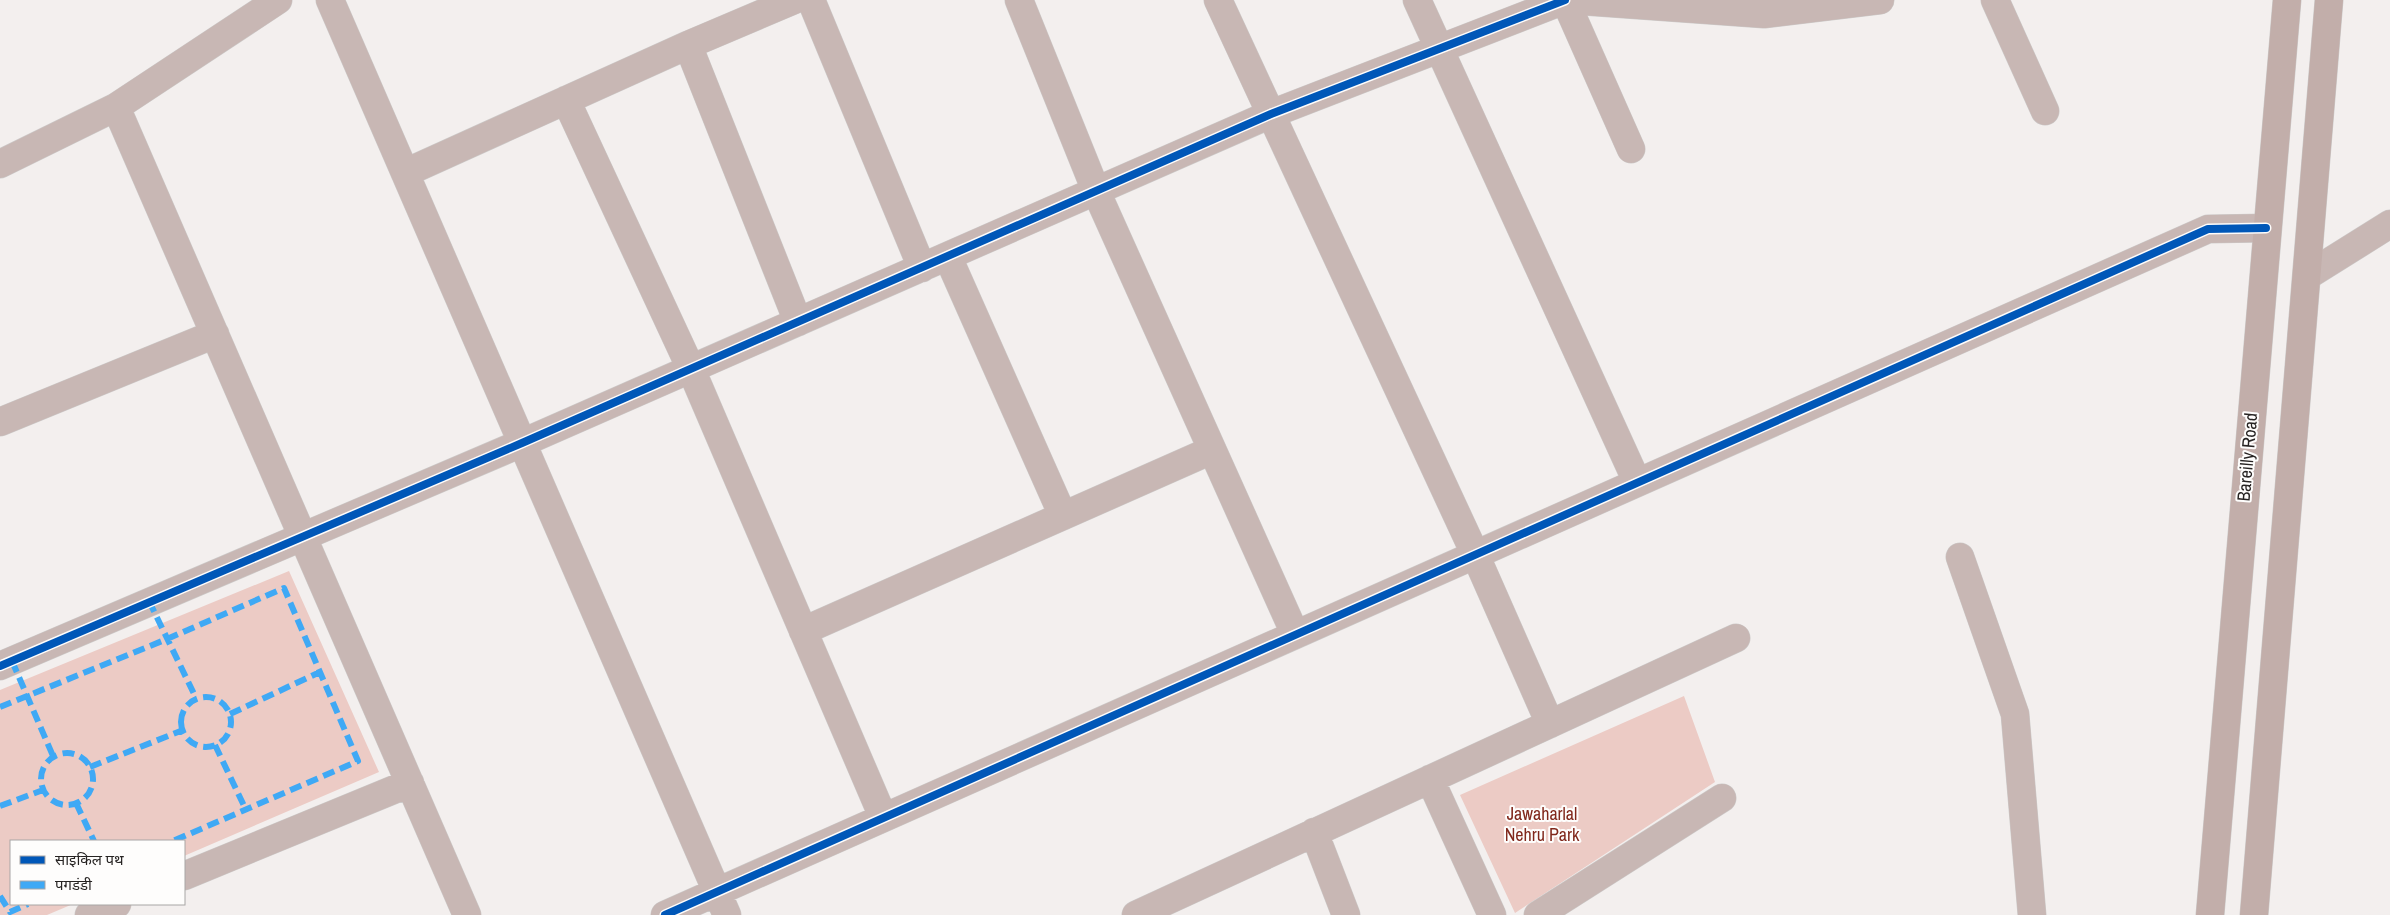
<svg xmlns="http://www.w3.org/2000/svg" width="2390" height="915" font-family="'Archivo Narrow','Noto Sans Devanagari',sans-serif">
	<style>
		.green { fill: #eccbc5 }
		.lines { fill: none; stroke-linecap: round; stroke-linejoin: round }
		.minor-casing { stroke: #cdcbca; stroke-width: 29 }
		.major-casing { stroke: #cdcbca; stroke-width: 29 }
		.minor { stroke: #c8b7b4; stroke-width: 28 }
		.major { stroke: #c2aeaa; stroke-width: 28 }
		.quiet { stroke: #3fa9f5; stroke-width: 6; stroke-dasharray: 12 6; stroke-linecap: butt }
		.cycleway-casing { stroke: #fefdfc; stroke-width: 11 }
		.cycleway { stroke: #0057b8; stroke-width: 8 }
		.labels { text-anchor: middle; dominant-baseline: central; stroke-width: 4; stroke-linejoin: round; paint-order: stroke }
		.street-label { font-size: 18px; fill: #272423; stroke: #fefdfc }
		.park-label { font-size: 18px; fill: #81281c; stroke: #fefdfc }
	</style>
	<rect width="100%" height="100%" fill="#f3efee"/>
	<path class="green" d="M289,571L379,772L184,856V841H11V904H73L47,915H0V690Z
		M1684,696L1715,782L1515,913L1460,795Z"/>
	<g class="lines">
		<defs>
			<path id="minor" d="M330,0L727,915
				M811,0L922,268
				M1019,0L1096,191L1295,634
				M1218,0L1475,554L1550,724
				M1417,0L1637,482
				M1565,0L1631,149
				M1568,0L1764,14L1880,0
				M1995,0L2045,111
				M688,45L798,322
				M566,100L691,369L883,817
				M116,107L467,915
				M0,164L116,107L278,0
				M405,173L688,45L794,0
				M948,257L1063,516
				M2307,276L2390,224
				M0,422L215,334
				M1960,557L2015,714L2032,915
				M803,631L1212,450
				M0,666L522,443L1271,114L1565,0
				M1430,779L1492,915
				M1314,832L1346,915
				M184,876L410,783
				M89,915L117,904
				M665,915L2208,229L2266,228
				M1136,915L1736,638
				M1538,915L1722,798"/>
			<path id="major" d="M2210,915L2287,0
				M2254,915L2329,0"/>
		</defs>
		<use href="#minor" class="minor-casing"/>
		<use href="#major" class="major-casing"/>
		<use href="#minor" class="minor"/>
		<use href="#major" class="major"/>
		<path class="quiet" d="M149,601L196,698
			M12,661L53,756
			M181 722a25 25 0 1 1 50 0a25 25 0 1 1-50 0Z
			M0,707L167,639L284,588L358,761L173,841
			M230,714L320,672
			M215,745L246,810
			M41 779a26 26 0 1 1 52 0a26 26 0 1 1-52 0Z
			M90,767L183,730
			M76,803L94,841
			M0,806L43,790
			M0,896L10,912L28,904"/>
		<defs>
			<path id="cycleway" d="M0,666L522,443L1271,114L1565,0
				M665,915L2208,229L2266,228"/>
		</defs>
		<use href="#cycleway" class="cycleway-casing"/>
		<use href="#cycleway" class="cycleway"/>
	</g>
	<g class="labels">
		<g class="street-label">
			<text transform="translate(2247 457) rotate(-85)">Bareilly Road</text>
		</g>
		<g class="park-label">
			<text x="1542" y="813">Jawaharlal<tspan x="1542" dy="21">Nehru Park</tspan></text>
		</g>
	</g>
	<rect x="10" y="840" width="175" height="65" fill="#fefdfc" stroke="#a8a6a5"/>
	<rect x="20" y="856" width="25" height="8" fill="#0057b8" stroke="#a8a6a5"/>
	<text x="55" y="865" font-size="15" fill="#272423">साइकिल पथ</text>
	<rect x="20" y="881" width="25" height="8" fill="#3fa9f5" stroke="#a8a6a5"/>
	<text x="55" y="890" font-size="15" fill="#272423">पगडंडी</text>
</svg>
